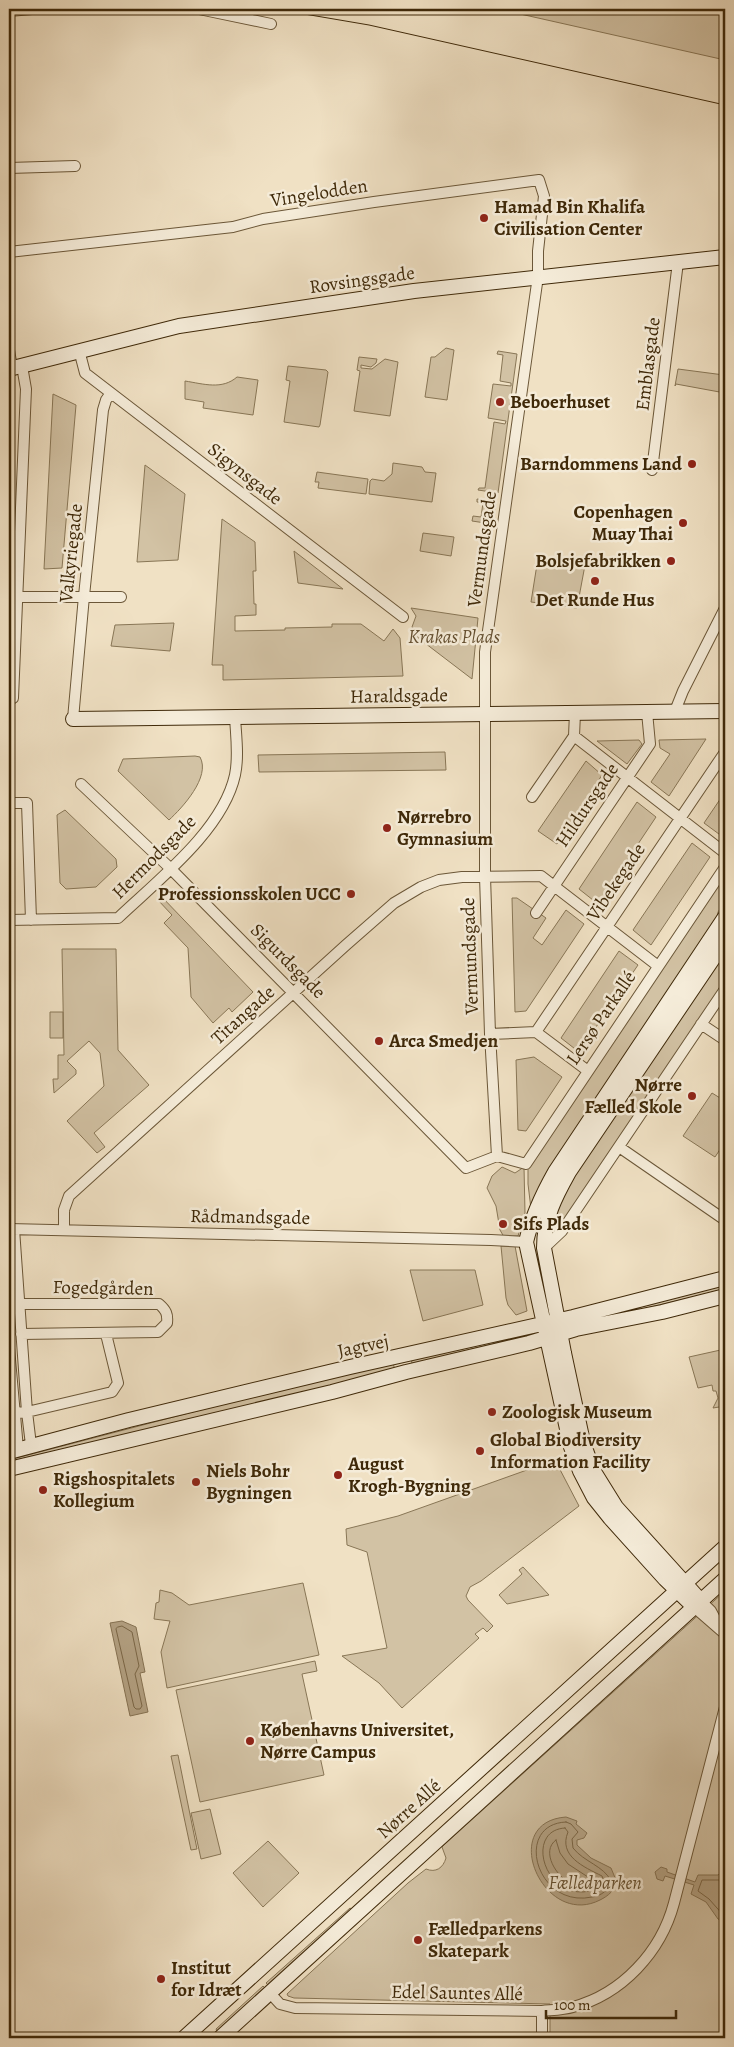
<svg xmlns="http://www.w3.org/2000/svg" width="734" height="2047" font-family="Alegreya,serif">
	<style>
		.green { fill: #d2c2a4; stroke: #887656 }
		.water { fill: #b4a284; stroke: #857253 }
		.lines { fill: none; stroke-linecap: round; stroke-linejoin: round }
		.shore { stroke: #7a6646; stroke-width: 1 }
		.street-casing { stroke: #6b5738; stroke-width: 12 }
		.secondary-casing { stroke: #3f2909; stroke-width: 16 }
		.street { stroke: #f5ecd9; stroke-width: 10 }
		.secondary { stroke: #f5ecd9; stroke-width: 14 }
		.tram { stroke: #3f2909; stroke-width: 1 }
		.poi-dot { fill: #8f2418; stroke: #f5ecd9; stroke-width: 2 }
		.labels { text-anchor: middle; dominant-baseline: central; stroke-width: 5; stroke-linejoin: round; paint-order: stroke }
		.street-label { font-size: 19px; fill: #3f2909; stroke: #f5ecd9 }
		.poi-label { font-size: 19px; font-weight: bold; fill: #3f2909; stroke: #f5ecd9; text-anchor: start }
		.park-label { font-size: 19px; font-style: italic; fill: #644f30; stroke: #f5ecd9 }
	</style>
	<rect width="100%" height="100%" fill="#f0e1c4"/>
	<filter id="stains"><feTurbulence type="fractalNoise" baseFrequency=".004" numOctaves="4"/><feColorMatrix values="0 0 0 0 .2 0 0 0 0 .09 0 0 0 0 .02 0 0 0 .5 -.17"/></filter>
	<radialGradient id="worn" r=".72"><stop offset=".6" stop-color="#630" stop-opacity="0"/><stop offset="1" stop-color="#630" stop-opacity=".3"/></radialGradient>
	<path class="green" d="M498,9H725V60Z
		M446,348L454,350L447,400L425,397L431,357H435Z
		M498,351L517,354L498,493L478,490L479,488H485L494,422L505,424L506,421L488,418L493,384L511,386V383L500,381L503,355L497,354Z
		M359,357L377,359L376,363L371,367L361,365V368L372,369L385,359L398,362L390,416L354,411L360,371L357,370Z
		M288,366L326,370L328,372L320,425L319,427L284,422L290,381L286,380Z
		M678,369L724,375L725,393L676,384L675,386Z
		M237,377L258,380L253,415L203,408L204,402L185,399V381C204,384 222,390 237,377Z
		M53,394L76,405L62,568L44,569Z
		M393,463L422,467L425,472L436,473L432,502L369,494L370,481L372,479L384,481L392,474Z
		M145,465L185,494L178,560L137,562Z
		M317,472L368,479L366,494L318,488L319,482H315Z
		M477,499L496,502L492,524L472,521L473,516L481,517L483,503L477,502Z
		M222,519L255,542L256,571H253L254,604H256V615L235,616V631L285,630V628L332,627V624H361L384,641L393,629L400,638L403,676L223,680V665H212Z
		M423,533L454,537L451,556L420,551Z
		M294,551L343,589L298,583Z
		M538,558L585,565L577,608L531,602Z
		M411,608L478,618L472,679L417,637L412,627L416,616Z
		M174,623L170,651L111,646L115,625Z
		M706,739L669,796L651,782L670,754L660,748L659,740Z
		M639,740L642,744L627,764L597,741Z
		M445,752L446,770L259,772L258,755Z
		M195,756L200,757C211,777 182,808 169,820L118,771L123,759Z
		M586,761L602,775L557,844L538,831Z
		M725,792V834L723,837L704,823Z
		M637,802L656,817L598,904L579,889Z
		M65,810L116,859L117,867L96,887L66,889L60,883L57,815Z
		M692,843L710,857L651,945L633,930Z
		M725,875V901L718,912L715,926L531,1209L528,1184V1169Z
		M160,895L253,992L232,1012L229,1008L213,1023L191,997L188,948L164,923L172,915L157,899Z
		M512,898H517L546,918L533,938L542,945L566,910L584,924L526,1011L515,1012Z
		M725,948V982L561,1227L553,1233L551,1229L565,1186Z
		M62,949H116L118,1050L149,1085L94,1133L105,1147L97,1153L67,1121L104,1086L100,1053L89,1041L67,1061L76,1070V1074L54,1093L53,1079H58V1055H64Z
		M619,951L638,965L579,1052L561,1038Z
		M50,1012H63V1038H50Z
		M534,1057L562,1077L526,1131L518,1130L516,1060Z
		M712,1093L725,1101V1142L715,1157L683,1136Z
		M502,1167L515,1173L524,1167L525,1213L518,1236L504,1237L500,1230L496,1206L487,1188L492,1176Z
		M501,1246H515L527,1311L516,1315L508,1305L506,1298Z
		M410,1270H475L483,1305L423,1321Z
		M725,1282V1289L581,1324L580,1321Z
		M523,1334V1336L444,1356L413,1367L411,1359Z
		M725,1349V1406L713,1408L718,1398L716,1391H713L712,1385L698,1388L689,1357Z
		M393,1363L395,1370L9,1464V1460L204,1409Z
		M555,1460L579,1506L481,1581L470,1587L466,1596L468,1600L493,1626L487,1632L483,1628L475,1634L479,1638L402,1708L379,1683L342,1656L387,1648L367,1552L347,1545L346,1529L398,1516Z
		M523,1567L549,1595L507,1604L499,1595L522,1574L519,1570Z
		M303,1583L319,1655L167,1688L161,1652L170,1621L154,1619L156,1603L159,1602L160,1590L172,1593L189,1605Z
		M725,1591V2038H550V2004L294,1998L288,1996L287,1994L408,1883L426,1869C436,1873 443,1868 446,1858L442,1847L445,1844Z
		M315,1661L317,1671L302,1674L324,1775L200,1802L176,1690Z
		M178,1755L197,1849L191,1850L171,1756Z
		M210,1809L221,1854L201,1859L191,1813Z
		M268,1841L299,1873L263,1907L233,1873Z
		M350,1908L353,1910L270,1987L266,1983Z
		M263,1986L267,1990L218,2033L216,2029Z"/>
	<path class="water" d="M122,1621L136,1627L145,1672L140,1673L148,1712L130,1716L110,1623Z
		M566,1817L577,1821L576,1824L587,1833L584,1838L577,1840V1845L591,1858L611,1868L616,1880C616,1890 608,1896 600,1900C543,1929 497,1822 566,1817Z
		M661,1867L667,1869V1872L695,1882L698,1875H718L725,1870V1923L718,1919L706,1902L691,1894L694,1885L665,1876L663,1881L657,1879L655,1872Z"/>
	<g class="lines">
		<path class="shore" d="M118,1627L122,1626L132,1632L139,1666L135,1674L142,1706L140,1709H136L134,1707L116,1629Z
			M566,1822L571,1824L578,1832L572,1839L573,1848C584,1862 604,1866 611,1881C609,1890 601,1896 592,1897C536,1909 513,1824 566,1822Z
			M565,1828L568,1832C558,1856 584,1867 602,1876L604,1881C603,1887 596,1890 590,1891C544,1901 524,1830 565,1828Z
			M556,1840L560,1853L568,1864L591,1879V1883C584,1885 577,1886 571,1883C557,1878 540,1851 556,1840Z
			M725,1876L719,1880H702L698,1891L709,1899L725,1917"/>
		<defs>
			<path id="street" d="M199,9L271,24
				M9,11L32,9
				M9,168L75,166
				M9,252L233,227L263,219L374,202L539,180L544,196L538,251V276L485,652V876L490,1034L497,1156
				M9,350L12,368
				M79,350L85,373L403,617
				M652,470L678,262
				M9,597H121
				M13,698L26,389L22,366
				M675,711L683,691L725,608
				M575,713L574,736L725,853
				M73,719L84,596L103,410L106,400L111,393
				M81,784L170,868L466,1168L497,1156
				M532,797L574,736
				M9,803H27L31,920
				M536,913L650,744L647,712
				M9,920L118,918C158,880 223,830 235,775C239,756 236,736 235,717
				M701,1024L725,1040
				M536,1032L725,752
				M490,1034L536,1032L588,1071
				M619,1147L725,1220
				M497,1156L526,1164L725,867
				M9,1229L491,1240L526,1242
				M14,1229L27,1412L31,1445
				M64,1229V1210L69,1196L346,945L394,903L421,887L439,880L462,877L541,876L658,966
				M544,1248L562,1231L725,989
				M18,1304H159C166,1310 168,1314 167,1323L158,1332L21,1334
				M9,1348L18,1449
				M14,1413L27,1412L112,1392L118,1383L106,1334
				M701,1601L711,1611L719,1626
				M694,1607L725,1634
				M270,1993L280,2004L295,2008L542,2011C552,2010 563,2010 573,2007C622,1994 661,1952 674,1903L725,1707
				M542,2038V2011"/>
			<path id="secondary" d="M9,369L179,326L414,291L725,257
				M73,719L725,711
				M9,1452L129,1420L350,1367L573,1317L725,1278
				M9,1469L332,1392L406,1372L529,1343L576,1329L662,1312L725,1296
				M701,1601L616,1507L593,1470L583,1442L564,1353L544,1248C544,1218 555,1197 569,1172L725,941
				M694,1607L665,1579L610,1518L594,1498L580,1471L571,1447L526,1242C532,1216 542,1195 555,1172L725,917
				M184,2038L725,1547
				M220,2038L725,1579"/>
		</defs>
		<use href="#street" class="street-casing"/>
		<use href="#secondary" class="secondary-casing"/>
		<use href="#street" class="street"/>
		<use href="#secondary" class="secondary"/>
		<path class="tram" d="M275,9L369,25L725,105"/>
	</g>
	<g class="poi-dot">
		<circle cx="484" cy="218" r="5"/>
		<circle cx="500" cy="402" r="5"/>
		<circle cx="692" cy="464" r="5"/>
		<circle cx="683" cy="523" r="5"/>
		<circle cx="671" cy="561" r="5"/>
		<circle cx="595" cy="581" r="5"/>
		<circle cx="387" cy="828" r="5"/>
		<circle cx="351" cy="894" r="5"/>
		<circle cx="379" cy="1041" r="5"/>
		<circle cx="692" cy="1096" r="5"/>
		<circle cx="503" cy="1224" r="5"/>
		<circle cx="492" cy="1412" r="5"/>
		<circle cx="480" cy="1451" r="5"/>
		<circle cx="338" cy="1475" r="5"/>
		<circle cx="196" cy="1482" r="5"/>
		<circle cx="43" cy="1490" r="5"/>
		<circle cx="250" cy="1741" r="5"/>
		<circle cx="418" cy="1940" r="5"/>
		<circle cx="161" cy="1979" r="5"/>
	</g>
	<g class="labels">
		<g class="street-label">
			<text transform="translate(319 193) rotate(-9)">Vingelodden</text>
			<text transform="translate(362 280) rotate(-8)">Rovsingsgade</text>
			<text transform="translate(648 364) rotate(-83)">Emblasgade</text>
			<text transform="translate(245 474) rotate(38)">Sigynsgade</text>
			<text transform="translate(482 549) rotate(-82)">Vermundsgade</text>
			<text transform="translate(71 553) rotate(-84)">Valkyriegade</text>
			<text transform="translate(399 696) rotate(-1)">Haraldsgade</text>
			<text transform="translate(587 805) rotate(-56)">Hildursgade</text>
			<text transform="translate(154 857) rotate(-45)">Hermodsgade</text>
			<text transform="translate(616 882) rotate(-56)">Vibekegade</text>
			<text transform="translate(470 956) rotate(-92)">Vermundsgade</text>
			<text transform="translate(288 961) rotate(45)">Sigurdsgade</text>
			<text transform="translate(243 1015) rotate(-42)">Titangade</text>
			<text transform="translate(601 1018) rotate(-56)">Lersø Parkallé</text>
			<text transform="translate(250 1217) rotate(1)">Rådmandsgade</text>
			<text transform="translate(103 1288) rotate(1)">Fogedgården</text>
			<text transform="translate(363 1346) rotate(-12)">Jagtvej</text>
			<text transform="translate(409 1809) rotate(-42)">Nørre Allé</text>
			<text transform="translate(457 1993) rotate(1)">Edel Sauntes Allé</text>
		</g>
		<g class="poi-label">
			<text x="494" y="207">Hamad Bin Khalifa<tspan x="494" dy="22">Civilisation Center</tspan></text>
			<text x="510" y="402">Beboerhuset</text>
			<text x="682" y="464" text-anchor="end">Barndommens Land</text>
			<text x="673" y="512" text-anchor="end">Copenhagen<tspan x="673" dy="22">Muay Thai</tspan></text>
			<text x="661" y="561" text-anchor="end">Bolsjefabrikken</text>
			<text x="595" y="600" text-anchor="middle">Det Runde Hus</text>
			<text x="397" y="817">Nørrebro<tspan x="397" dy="22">Gymnasium</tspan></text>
			<text x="341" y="894" text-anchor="end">Professionsskolen UCC</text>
			<text x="389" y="1041">Arca Smedjen</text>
			<text x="682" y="1085" text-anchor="end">Nørre<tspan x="682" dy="22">Fælled Skole</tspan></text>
			<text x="513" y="1224">Sifs Plads</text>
			<text x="502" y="1412">Zoologisk Museum</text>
			<text x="490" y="1440">Global Biodiversity<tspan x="490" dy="22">Information Facility</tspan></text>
			<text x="348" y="1464">August<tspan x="348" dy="22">Krogh-Bygning</tspan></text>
			<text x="206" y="1471">Niels Bohr<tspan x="206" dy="22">Bygningen</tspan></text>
			<text x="53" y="1479">Rigshospitalets<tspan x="53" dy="22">Kollegium</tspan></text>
			<text x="260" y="1730">Københavns Universitet,<tspan x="260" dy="22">Nørre Campus</tspan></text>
			<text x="428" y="1929">Fælledparkens<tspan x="428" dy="22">Skatepark</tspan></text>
			<text x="171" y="1968">Institut<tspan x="171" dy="22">for Idræt</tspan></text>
		</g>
		<g class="park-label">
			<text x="454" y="637">Krakas Plads</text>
			<text x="595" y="1883">Fælledparken</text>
		</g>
	</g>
	<rect width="734" height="2047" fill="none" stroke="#f0e1c4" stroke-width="30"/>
	<rect x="10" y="10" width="714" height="2027" fill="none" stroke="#3f2909" stroke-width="2.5"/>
	<rect x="15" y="15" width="704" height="2017" fill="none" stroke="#3f2909"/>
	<path d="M546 2010v8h130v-8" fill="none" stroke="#3f2909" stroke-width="2.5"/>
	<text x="554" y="2010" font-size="15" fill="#3f2909" stroke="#f5ecd9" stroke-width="4" paint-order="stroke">100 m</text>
	<rect width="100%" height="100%" filter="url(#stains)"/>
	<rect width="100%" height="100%" fill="url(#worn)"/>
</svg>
